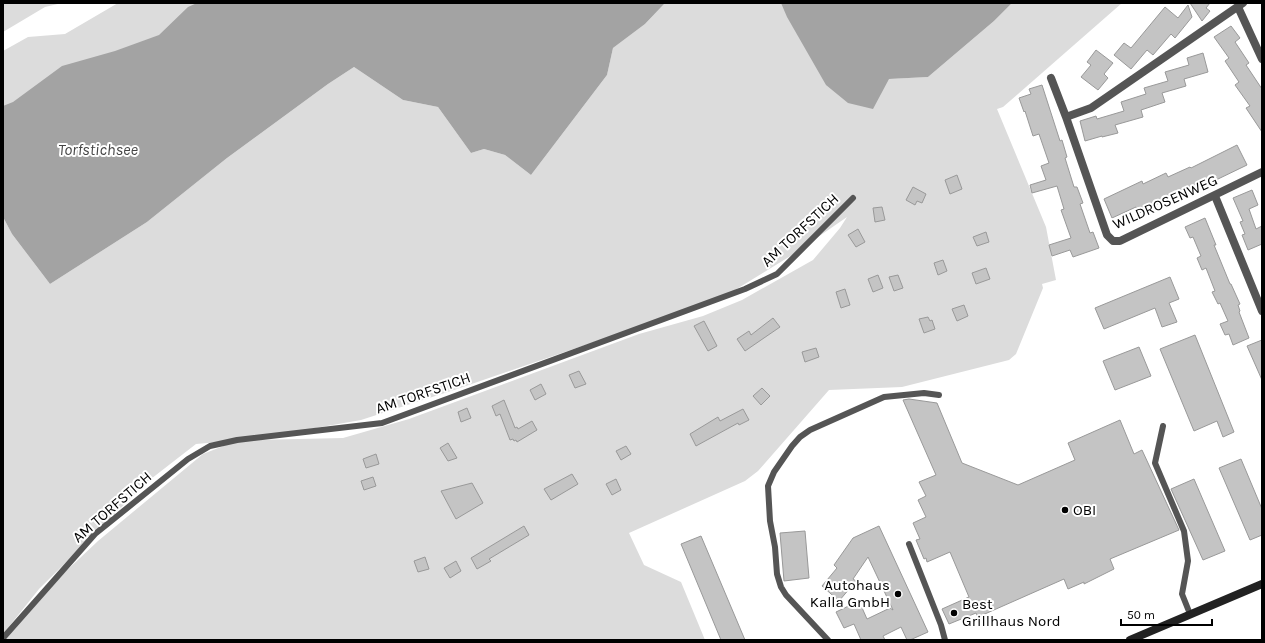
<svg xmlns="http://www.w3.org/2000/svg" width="1265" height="643" font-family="Karla,sans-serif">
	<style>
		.green { fill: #dcdcdc }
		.water { fill: #a3a3a3 }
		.building { fill: #c4c4c4; stroke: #999 }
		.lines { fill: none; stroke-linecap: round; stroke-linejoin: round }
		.lane { stroke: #555; stroke-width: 6 }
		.street { stroke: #555; stroke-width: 8 }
		.secondary { stroke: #222; stroke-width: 8 }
		.poi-dot { fill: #000; stroke: #fff; stroke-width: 1.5 }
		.labels { text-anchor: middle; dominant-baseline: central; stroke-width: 4; stroke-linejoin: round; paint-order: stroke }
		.street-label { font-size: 15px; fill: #000; stroke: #fff }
		.poi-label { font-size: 15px; fill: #000; stroke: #fff; text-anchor: start }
		.water-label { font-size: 16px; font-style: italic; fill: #444; stroke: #fff }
	</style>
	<rect width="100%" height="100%" fill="#fff"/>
	<path class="green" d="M3,3H62L45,7L3,32Z
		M118,3H232L3,127V51L28,37L65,34Z
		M665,3H785L889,79L928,77L994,21L1012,3H1122L1003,107L997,109L1046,227L1056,280L1042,284L1043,288L1016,354L1009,360L902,387L829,390L758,471L745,481L629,533L644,565L681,582L705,640H3L28,607L98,541L203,454L231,443L254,440L343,438L409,419L639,334L703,316L742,300L813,260L840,228L847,217L792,255L722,298L457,389L361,420L252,439L196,444L147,482L39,589L3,634V217L12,234L50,284L147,222L227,158L328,84L354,67L403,100L438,107L471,153L484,149L505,155L531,175L607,75L613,48L645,24Z"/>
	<path class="water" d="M197,3H665L645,24L613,48L607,75L531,175L505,155L484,149L471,153L438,107L403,100L354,67L328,84L227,158L147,222L50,284L12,234L3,217V106L13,102L62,66L115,51L159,35L188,7Z
		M781,3H1012L994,21L928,77L889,79L873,109L848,103L826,85L787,17Z"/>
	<path class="building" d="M1190,3H1210L1206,8L1210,11L1202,21Z
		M1188,5L1192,17L1175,38L1171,34L1153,55L1147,50L1131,69L1114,55L1124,43L1131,48L1165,7L1178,18Z
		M1231,26L1240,38L1235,42L1249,63L1246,65L1262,89V132L1246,108L1250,106L1235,85L1239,82L1225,61L1229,58L1214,37Z
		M1096,50L1113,63L1104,74L1108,78L1098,90L1081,77L1091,65L1087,62Z
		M1203,53L1208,72L1184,79L1186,86L1162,93L1165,102L1141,110L1143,117L1115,125L1118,133L1102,137V136L1085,141L1080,121L1096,116L1097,119L1124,111L1121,102L1146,94L1144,88L1168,81L1165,72L1189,65L1187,58Z
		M1042,85L1060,141L1062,140L1067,157L1065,158L1074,187H1077L1083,203L1080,204L1090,233L1093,232L1099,248L1073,257L1070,250L1052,256L1049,245L1071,238L1061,210L1064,209L1057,186L1032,193L1030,185L1046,180L1041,166L1049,163L1039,134L1033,136L1025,111L1024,112L1019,98L1031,94L1029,89Z
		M1237,145L1247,165L1187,194L1185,190L1139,213L1136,207L1112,218L1104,199L1142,181L1143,184L1166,173L1168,177L1190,167L1191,168Z
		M957,175L962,189L950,194L945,180Z
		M913,187L926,194L922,203L917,201L915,205L906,200Z
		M1252,190L1258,205L1249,209L1256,229L1262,226V244L1248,250L1242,235L1245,234L1240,222L1243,221L1233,198Z
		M882,207L885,220L875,222L873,208Z
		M1205,218L1216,245H1214L1230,284H1231L1240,304L1238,305L1240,311L1239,312L1249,338L1233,345L1229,334L1225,335L1220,324L1228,321L1220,303L1218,304L1212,292L1215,291L1206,268L1202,270L1197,258L1201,256L1193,237L1190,238L1185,227Z
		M858,229L865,242L856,247L848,235Z
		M986,232L989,242L977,246L973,237Z
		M943,260L947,271L938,275L934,263Z
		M986,268L990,279L976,284L972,273Z
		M878,275L883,288L873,292L868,279Z
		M898,275L903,288L894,291L889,277Z
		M1170,277L1179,299L1169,303L1177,322L1162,327L1155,308L1104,329L1095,308Z
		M845,289L850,305L841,308L836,292Z
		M964,305L968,316L957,321L952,309Z
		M928,317L930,321L932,320L935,329L924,333L919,319Z
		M773,318L780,327L745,351L737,339L749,331L751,335Z
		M704,321L717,346L708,351L694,326Z
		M1195,335L1234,432L1223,437L1217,421L1194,431L1160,349Z
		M1262,340V380L1247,346Z
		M1139,347L1151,376L1115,390L1103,361Z
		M816,348L819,357L805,362L802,352Z
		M579,371L586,384L575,388L569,375Z
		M541,384L546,394L535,400L530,390Z
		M762,388L770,396L761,405L753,396Z
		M909,399L937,403L962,463L1018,485L1075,460L1068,443L1120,420L1134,454L1142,450L1179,530L1110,559L1114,569L1084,584V582L1068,589L1064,579L978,617L976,613L949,624L942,609L969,597L950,552L927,562L926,558L924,559L916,540L920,539L913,523L926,517L918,500L926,496L919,482L936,475L903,400Z
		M504,400L515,428L517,427L518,429L532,421L537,430L517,442L516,440L514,441L513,439L510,440L500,414L496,416L492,406Z
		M467,408L471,418L461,422L458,412Z
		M743,409L749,420L739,425L738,423L696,446L690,434L718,417L720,421Z
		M448,443L457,458L448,461L440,448Z
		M626,446L631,454L621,460L616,451Z
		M376,454L379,464L366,468L363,459Z
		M1241,459L1262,509V535L1250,540L1219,468Z
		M572,474L578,484L551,500L544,489Z
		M373,477L376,486L364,490L361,481Z
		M616,479L621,490L612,495L606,484Z
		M1194,479L1225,551L1203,560L1171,489Z
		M472,483L483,503L456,519L441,491Z
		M524,526L529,535L489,559L491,561L477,569L471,558Z
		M879,526L928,632L910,640H907L901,627L883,636L885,640H861L854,624L844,628L836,612L859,601L867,619L890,608L893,610L868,557L853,579L856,581L839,601L822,586L837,568L834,565L853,538Z
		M805,531L809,578L784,581L780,533Z
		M701,536L745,640H721L681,544Z
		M425,557L429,569L418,572L414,561Z
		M456,561L461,571L450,578L444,568Z"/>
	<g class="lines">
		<path class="lane" d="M1163,426L1155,463L1184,531L1188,561L1182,594L1190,614
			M909,544L941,625L945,640
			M3,638L95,534L188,459L210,446L237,440L382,423L745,289L777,274L853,198
			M828,640L786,595L781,587L777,574L775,547L770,521L768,486L774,472L792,446L800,437L810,430L884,397L924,393L939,395"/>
		<path class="street" d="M1243,3L1091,108L1066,117L1107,235L1113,241H1120L1262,172
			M1238,7L1262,59
			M1051,78L1066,117
			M1215,196L1262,311"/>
		<path class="secondary" d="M1130,640L1262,584"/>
	</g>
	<g class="poi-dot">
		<circle cx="1065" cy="510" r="4"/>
		<circle cx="898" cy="594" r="4"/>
		<circle cx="954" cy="613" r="4"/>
	</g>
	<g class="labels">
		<g class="street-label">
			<text transform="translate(1165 202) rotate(-24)">WILDROSENWEG</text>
			<text transform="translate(800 230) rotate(-43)">AM TORFSTICH</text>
			<text transform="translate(423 393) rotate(-19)">AM TORFSTICH</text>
			<text transform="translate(112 507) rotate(-41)">AM TORFSTICH</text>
		</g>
		<g class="poi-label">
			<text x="1073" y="510">OBI</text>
			<text x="890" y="585" text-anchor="end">Autohaus<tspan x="890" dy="17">Kalla GmbH</tspan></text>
			<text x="962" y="604">Best<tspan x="962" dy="17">Grillhaus Nord</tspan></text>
		</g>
		<g class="water-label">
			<text x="98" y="149">Torfstichsee</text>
		</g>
	</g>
	<rect width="1265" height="643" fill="none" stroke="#000000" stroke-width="8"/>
	<path d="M1121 619v6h91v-6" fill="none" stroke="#000000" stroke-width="2"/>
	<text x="1127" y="619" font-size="12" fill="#000000" stroke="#ffffff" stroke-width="3" paint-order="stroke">50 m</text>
</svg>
